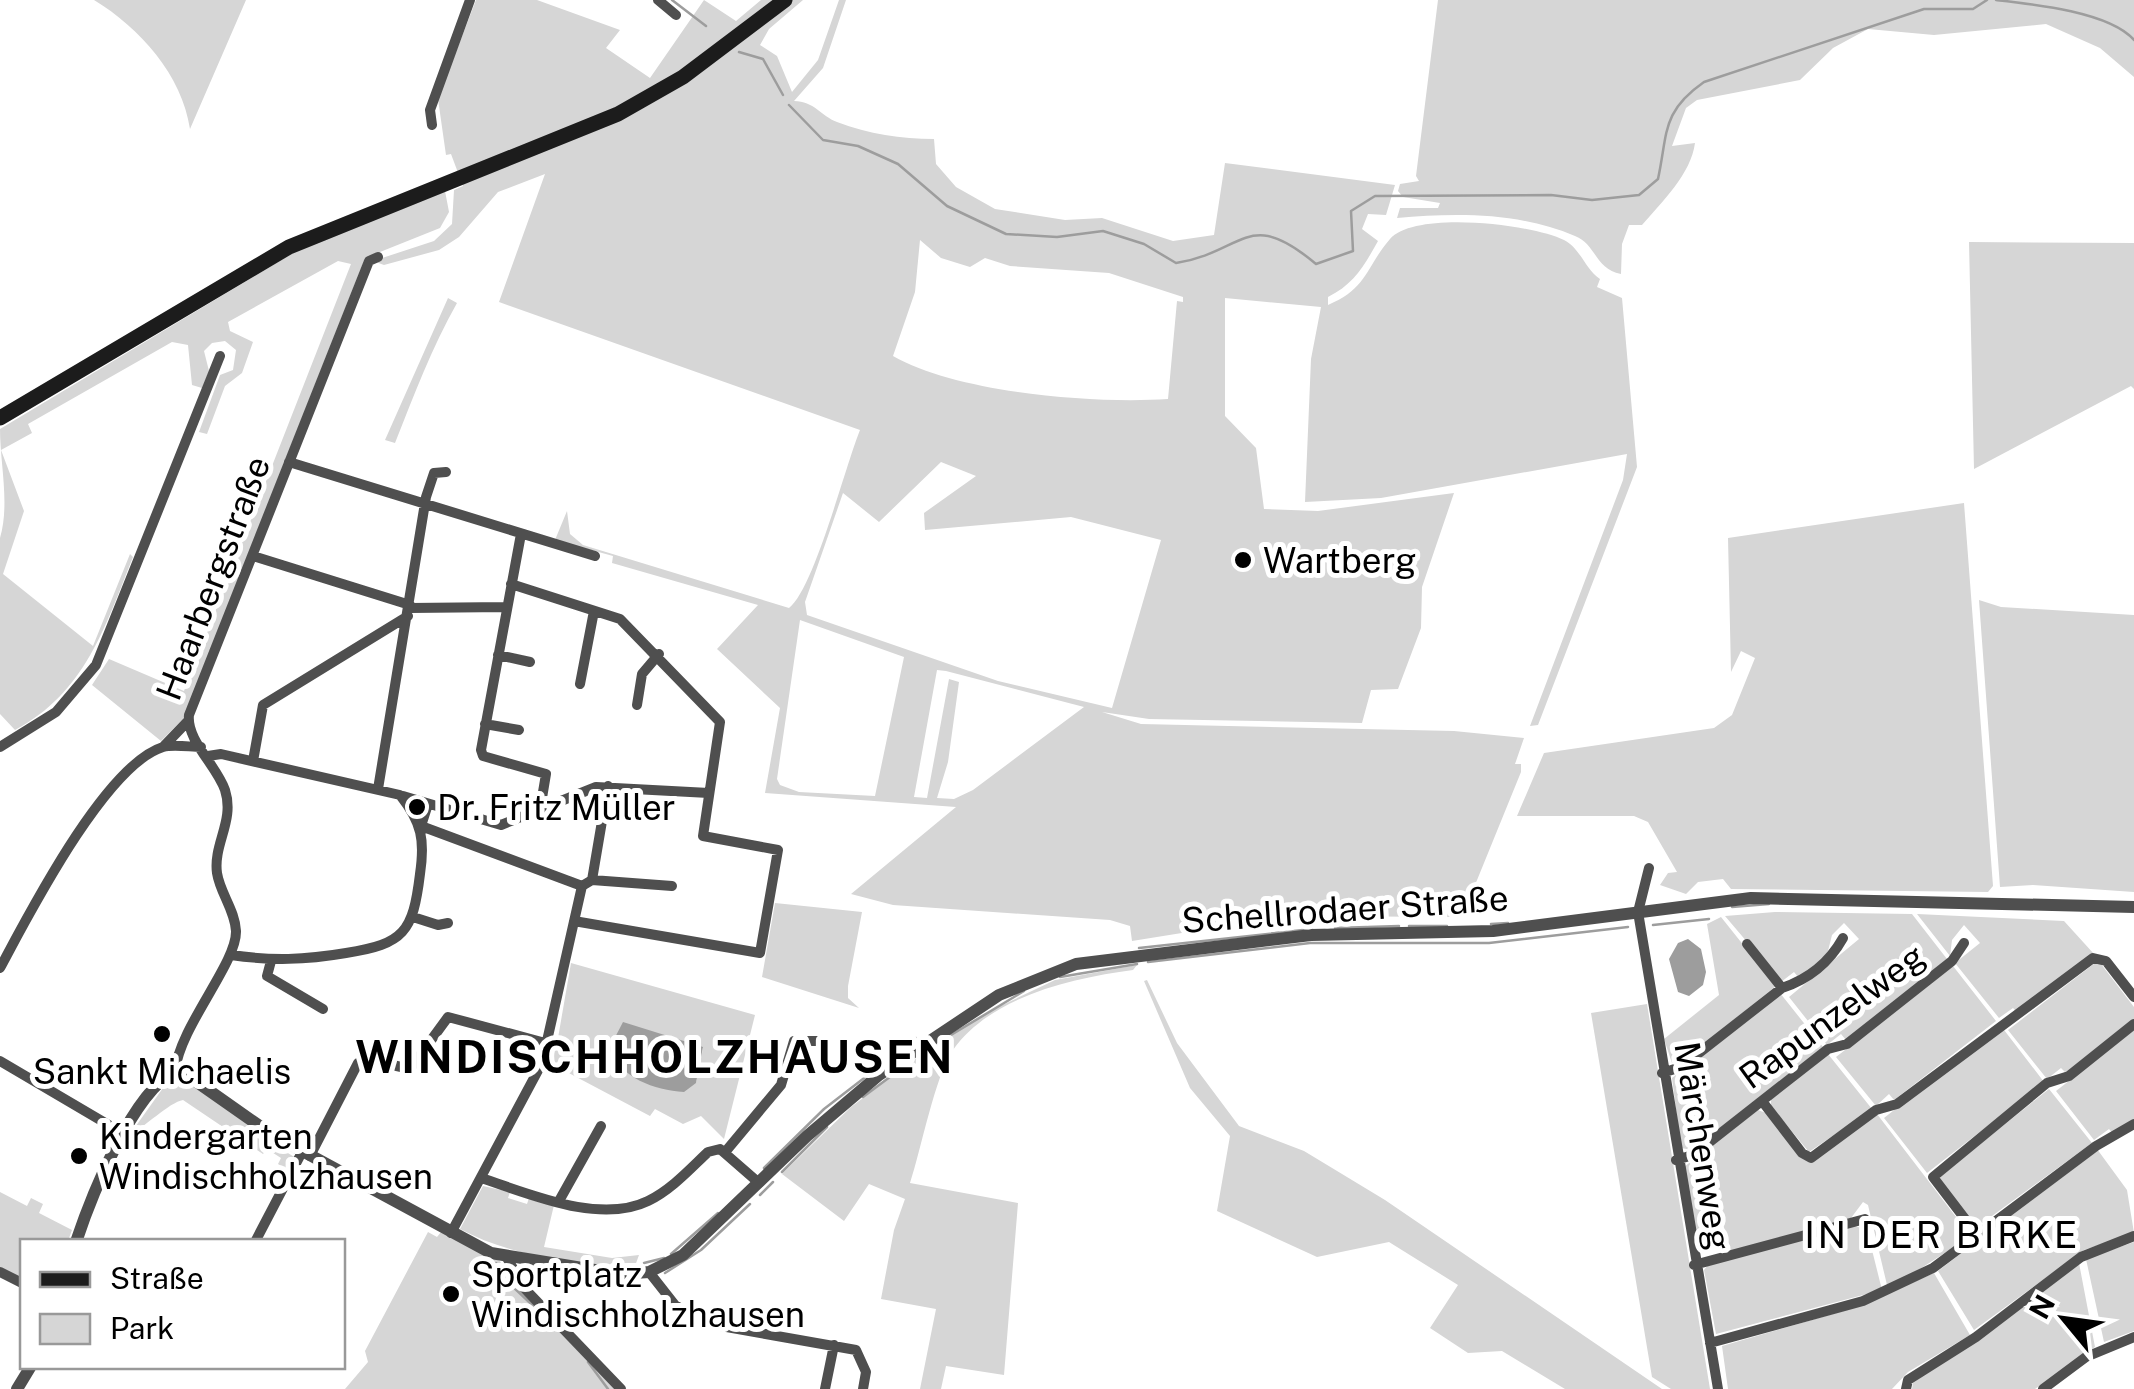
<svg xmlns="http://www.w3.org/2000/svg" width="2134" height="1389" font-family="'Public Sans',sans-serif">
	<style>
		.green { fill: #d6d6d6; fill-rule: evenodd }
		.water { fill: #9d9d9d }
		.lines { fill: none; stroke-linecap: round; stroke-linejoin: round }
		.stream { stroke: #9d9d9d; stroke-width: 2.5 }
		.minor { stroke: #4f4f4f; stroke-width: 10 }
		.tertiary { stroke: #4f4f4f; stroke-width: 12 }
		.secondary { stroke: #1c1c1c; stroke-width: 15 }
		.poi-dot { fill: #000; stroke: #fff; stroke-width: 4 }
		.labels { text-anchor: middle; dominant-baseline: central; stroke-width: 10; stroke-linejoin: round; paint-order: stroke }
		.poi-label { font-size: 35px; fill: #000; stroke: #fff; text-anchor: start }
		.street-label { font-size: 35px; fill: #000; stroke: #fff }
		.neighbourhood-label { font-size: 38px; letter-spacing: 2.5px; fill: #000; stroke: #fff }
		.district-label { font-size: 45px; font-weight: bold; letter-spacing: 2.5px; fill: #000; stroke: #fff }
	</style>
	<rect width="100%" height="100%" fill="#fff"/>
	<path class="green" d="M94,0H246L190,129C182,75 140,28 94,0Z
		M476,0H537L620,30L606,48L650,78L704,0L736,21L761,0H803L769,29L760,45L777,56L792,92L818,60L839,0H846L823,68L794,101C814,101 821,116 837,122C869,134 901,139 934,139L936,164L956,187L995,209L1065,220L1102,218L1173,241L1214,235L1225,163L1395,185L1386,215L1368,214L1362,229L1378,241C1364,266 1354,284 1328,297V305C1368,288 1365,268 1390,239C1415,210 1531,224 1564,240C1581,249 1585,269 1600,279L1597,287L1622,298L1637,467L1538,725L1530,726L1623,480L1627,454L1381,498L1305,502L1311,359L1321,307L1225,298V416L1256,448L1264,509L1318,511L1454,493L1422,587L1421,628L1398,689L1371,690L1362,723L1149,719L1102,712L1141,724L1454,731L1524,738L1515,764H1521V772L1462,917L1287,916L1132,941L1130,926L1110,920L893,905L851,894L956,807L765,793L780,708L717,649L758,605L612,563L613,556L555,540L567,511L570,534L583,545L789,608C814,589 845,467 860,430L499,302L545,174L498,192L459,237L439,250L384,265L373,261L434,241L452,224L454,190L463,186L451,154L446,155L438,99ZM920,240L941,258L970,267L985,258L1010,266L1109,273L1183,297V302L1177,301L1168,399C1093,404 958,393 893,356L915,292ZM941,462L976,476L924,513L925,530L1071,517L1161,540L1112,708L998,681L807,615L805,602L843,493L879,522ZM800,620L904,657L875,796L799,792L780,785L777,779ZM937,670L946,671L1084,707L973,790L954,799L937,798L948,762L959,682L949,679L927,798L914,797Z
		M1438,0H2134V77L2100,48L2046,24L1934,35L1868,29L1833,48L1800,80L1697,100L1686,108L1672,146L1695,143C1691,174 1662,202 1642,225H1629L1622,244L1621,274C1595,269 1596,244 1575,236C1519,212 1456,213 1397,218L1400,208H1438L1440,203L1403,197L1398,191L1400,184L1419,181L1416,176Z
		M445,191L449,212L440,228L365,258L183,719L161,741L92,685L109,659L184,691L351,264L338,261L228,322L230,331L253,342L242,373L225,386L207,434L199,432L220,375L233,370L236,350L225,341L212,343L204,351L209,371L202,388L192,385L188,345L172,342L28,424L32,433L1,450L24,511L3,574L93,646L130,554L133,557C105,627 85,693 15,730L0,714V538C10,504 0,464 0,429L303,247Z
		M1969,242L2134,243V389L2131,386L1974,469Z
		M448,298L457,303C432,347 414,395 395,443L385,440Z
		M1964,503L1993,886L1988,892L1731,889L1723,879L1698,882L1686,894L1660,885L1668,873L1677,872L1648,822L1634,816H1517L1544,753L1714,728L1732,715L1755,658L1741,651L1731,672L1728,538Z
		M1979,600L2001,607L2134,615V892L2033,885L2000,887Z
		M775,903L862,912L848,986V998L859,1008L762,977Z
		M1775,912L1912,914L1947,959L1846,1040L1841,1034L1827,1045L1789,997L1859,939L1844,923L1832,935L1827,955L1799,978L1794,972L1781,982L1725,916Z
		M1917,914L2064,921L2094,954L2018,1013L2013,1008L1999,1018L1955,963L1980,943L1964,925L1952,940L1950,956Z
		M1721,917L1776,986L1682,1061L1672,1063L1664,1039L1719,995L1707,924Z
		M571,963L755,1015L724,1139L701,1116L683,1124L655,1109L650,1116L548,1062L558,1038ZM703,1048L696,1083L609,1049Z
		M2095,963L2101,964L2134,1007V1020L2067,1074L2061,1068L2047,1079L2008,1030Z
		M1137,965L1133,970C1073,978 991,996 953,1050C935,1076 921,1150 910,1183L1018,1203L1004,1375L946,1366L941,1389H920L936,1309L881,1299L894,1230L905,1199L869,1184L844,1221L782,1174L851,1107L935,1044L990,1011L1055,980Z
		M1953,966L1996,1021L1894,1100L1889,1094L1876,1106L1836,1057Z
		M1147,980L1177,1043L1239,1126L1304,1151L1385,1200L1662,1389H1565L1502,1351L1468,1353L1430,1328L1458,1285L1389,1242L1317,1257L1217,1211L1230,1136L1190,1088L1144,981Z
		M1780,993L1823,1047L1692,1150L1681,1148L1672,1078Z
		M1647,1004L1710,1389H1671L1652,1377L1591,1013Z
		M2001,1026L2044,1082L1927,1173L1884,1118Z
		M2134,1030V1119L2114,1135L2109,1129L2094,1140L2056,1091Z
		M1828,1054L1872,1109L1809,1152L1771,1106V1098Z
		M179,1080L201,1090L262,1132L260,1136L296,1158L289,1171L278,1164L281,1158L267,1149L263,1154L183,1100C170,1102 143,1128 128,1137L163,1088Z
		M2049,1089L2092,1143L1977,1227L1941,1185L1940,1176Z
		M1758,1110L1766,1113L1810,1163L1877,1114L1966,1230L1965,1240L1912,1274L1887,1285L1868,1205L1863,1202L1851,1218L1731,1251L1722,1221L1696,1240L1684,1167Z
		M2097,1149L2127,1190L2134,1233L2084,1250L1974,1330L1938,1271Z
		M483,1186L510,1192L508,1198L527,1204L529,1198L554,1205L544,1247L612,1258L639,1255L635,1266C578,1265 510,1256 460,1229Z
		M0,1192L27,1206L31,1198L43,1204L39,1213L72,1230L68,1241L22,1242V1279L0,1268Z
		M1852,1225L1867,1230L1882,1290L1716,1334L1704,1270L1708,1265Z
		M428,1232L437,1237L441,1232L500,1261L509,1280L615,1389H345L368,1362L365,1351Z
		M2134,1242V1331L2104,1342L2086,1259Z
		M2079,1263L2095,1347L2035,1389H1912L1913,1383Z
		M1934,1273L1970,1335L1908,1372L1892,1389H1728L1722,1346L1857,1307Z"/>
	<path class="water" d="M1688,939L1701,949L1706,972L1703,985L1689,996L1678,992L1669,959L1678,943Z
		M623,1022L703,1047L696,1083L684,1092C654,1090 621,1078 609,1049Z"/>
	<g class="lines">
		<path class="stream" d="M672,0L706,26
			M1996,0C2033,4 2110,12 2134,40
			M739,52L763,59L783,95
			M789,105L823,140L858,146L898,164L947,206L1006,234L1057,237L1103,231L1144,244L1176,263C1245,252 1247,206 1316,264L1353,251L1351,211L1375,196L1551,195L1592,200L1639,195L1658,179C1668,133 1661,112 1704,82L1924,9H1973L1987,0
			M1732,907L1769,904
			M1491,924L1508,923
			M1653,925L1709,919
			M1409,926H1447
			M1335,928L1399,926
			M1139,948L1312,929
			M1148,962L1310,943H1489L1628,927
			M1060,977L1137,964
			M941,1041L1024,991
			M863,1097L910,1062
			M764,1168L824,1109L916,1038
			M782,1172L827,1127
			M760,1195L773,1182
			M671,1254L718,1213
			M496,1263L510,1284L546,1318
			M644,1263L664,1258
			M665,1273L701,1250L750,1204
			M588,1362L608,1389"/>
		<path class="minor" d="M658,0L676,15
			M432,125L430,110L470,0
			M289,462L595,556
			M521,534L481,750L483,756L546,774L540,810
			M253,556L410,605
			M511,584L620,619L720,722L703,836L778,850L760,953L574,921
			M410,608L506,607
			M498,655L530,662
			M580,684L594,611
			M637,705L642,674L659,654
			M485,724L519,730
			M164,746L188,721
			M0,747L56,712L96,665L220,356
			M208,756L221,754L400,795C422,823 425,840 420,874C413,932 404,944 346,953C305,960 272,961 231,955
			M253,761L263,705L408,616
			M378,789L426,497L434,473L446,472
			M403,796L501,825L596,787L709,793
			M428,804L421,826L582,886L592,880L608,786
			M1649,868L1638,912L1718,1389
			M592,880L672,886
			M413,917L438,925L448,923
			M1747,944L1782,988
			M271,961L267,976L323,1009
			M0,968C28,916 105,765 163,747C173,744 190,747 201,747
			M0,1061L124,1134
			M175,1071C180,1026 237,963 236,931C235,910 220,893 217,873C213,844 235,821 225,790C217,766 186,740 189,715L369,261L378,257
			M1662,1073L1681,1067L1782,988C1809,979 1829,963 1843,938
			M1762,1101L1802,1153L1811,1158L1876,1110L1897,1104L2093,958L2106,961L2134,997
			M726,1151L781,1085L794,1041H822
			M310,1156L358,1063L366,1059L410,1069L448,1017L549,1044
			M1676,1160L1693,1155L1828,1049L1847,1044L1952,961L1964,943
			M481,1178C528,1193 599,1225 648,1201C671,1190 690,1169 708,1152L720,1149L759,1183
			M559,1201L601,1126
			M451,1233L542,1063L582,886
			M1978,1236L1933,1177L2047,1083L2069,1076L2134,1024
			M255,1242L302,1152
			M506,1256L524,1288L621,1389
			M1694,1265L1865,1219
			M0,1272L22,1283
			M649,1272L675,1305L704,1323L856,1350L866,1372L863,1389
			M1710,1343L1863,1301L1933,1268L2096,1146L2134,1124
			M825,1389L834,1345
			M1906,1389L1908,1380L1976,1337L2081,1257L2134,1236
			M2043,1389L2086,1357L2134,1337"/>
		<path class="tertiary" d="M76,1242C91,1197 132,1093 175,1071L187,1075L271,1134L491,1253L619,1274L649,1272L683,1255L807,1136L879,1075L999,995L1076,964L1311,935L1493,931L1751,898L2134,907
			M17,1389L31,1366"/>
		<path class="secondary" d="M0,418L289,247L618,114L683,77L785,0"/>
	</g>
	<g class="poi-dot">
		<circle cx="1243" cy="560" r="10"/>
		<circle cx="417" cy="807" r="10"/>
		<circle cx="162" cy="1034" r="10"/>
		<circle cx="79" cy="1156" r="10"/>
		<circle cx="451" cy="1294" r="10"/>
	</g>
	<g class="labels">
		<g class="poi-label">
			<text x="1263" y="560">Wartberg</text>
			<text x="437" y="807">Dr. Fritz Müller</text>
			<text x="162" y="1071" text-anchor="middle">Sankt Michaelis</text>
			<text x="99" y="1136">Kindergarten<tspan x="99" dy="40">Windischholzhausen</tspan></text>
			<text x="471" y="1274">Sportplatz<tspan x="471" dy="40">Windischholzhausen</tspan></text>
		</g>
		<g class="street-label">
			<text transform="translate(213 578) rotate(-69)">Haarbergstraße</text>
			<text transform="translate(1345 909) rotate(-4)">Schellrodaer Straße</text>
			<text transform="translate(1832 1016) rotate(-36)">Rapunzelweg</text>
			<text transform="translate(1703 1146) rotate(81)">Märchenweg</text>
		</g>
		<g class="neighbourhood-label">
			<text x="1942" y="1234">IN DER BIRKE</text>
		</g>
		<g class="district-label">
			<text x="655" y="1056">WINDISCHHOLZHAUSEN</text>
		</g>
	</g>
	<rect x="20" y="1239" width="325" height="130" fill="#ffffff" stroke="#999999" stroke-width="2.5"/>
	<rect x="40" y="1272" width="50" height="15" fill="#1c1c1c" stroke="#999999" stroke-width="2.5"/>
	<text x="110" y="1289" font-size="30" fill="#000000">Straße</text>
	<rect x="40" y="1314" width="50" height="30" fill="#d6d6d6" stroke="#999999" stroke-width="2.5"/>
	<text x="110" y="1339" font-size="30" fill="#000000">Park</text>
	<g transform="translate(2064 1319) rotate(299)" stroke="#ffffff" stroke-width="8" paint-order="stroke">
	<path d="M0-8L18 38L0 25L-18 38Z" fill="#000000"/>
	<text y="-15" font-size="28" font-weight="bold" text-anchor="middle" fill="#000000">N</text>
	</g>
</svg>
